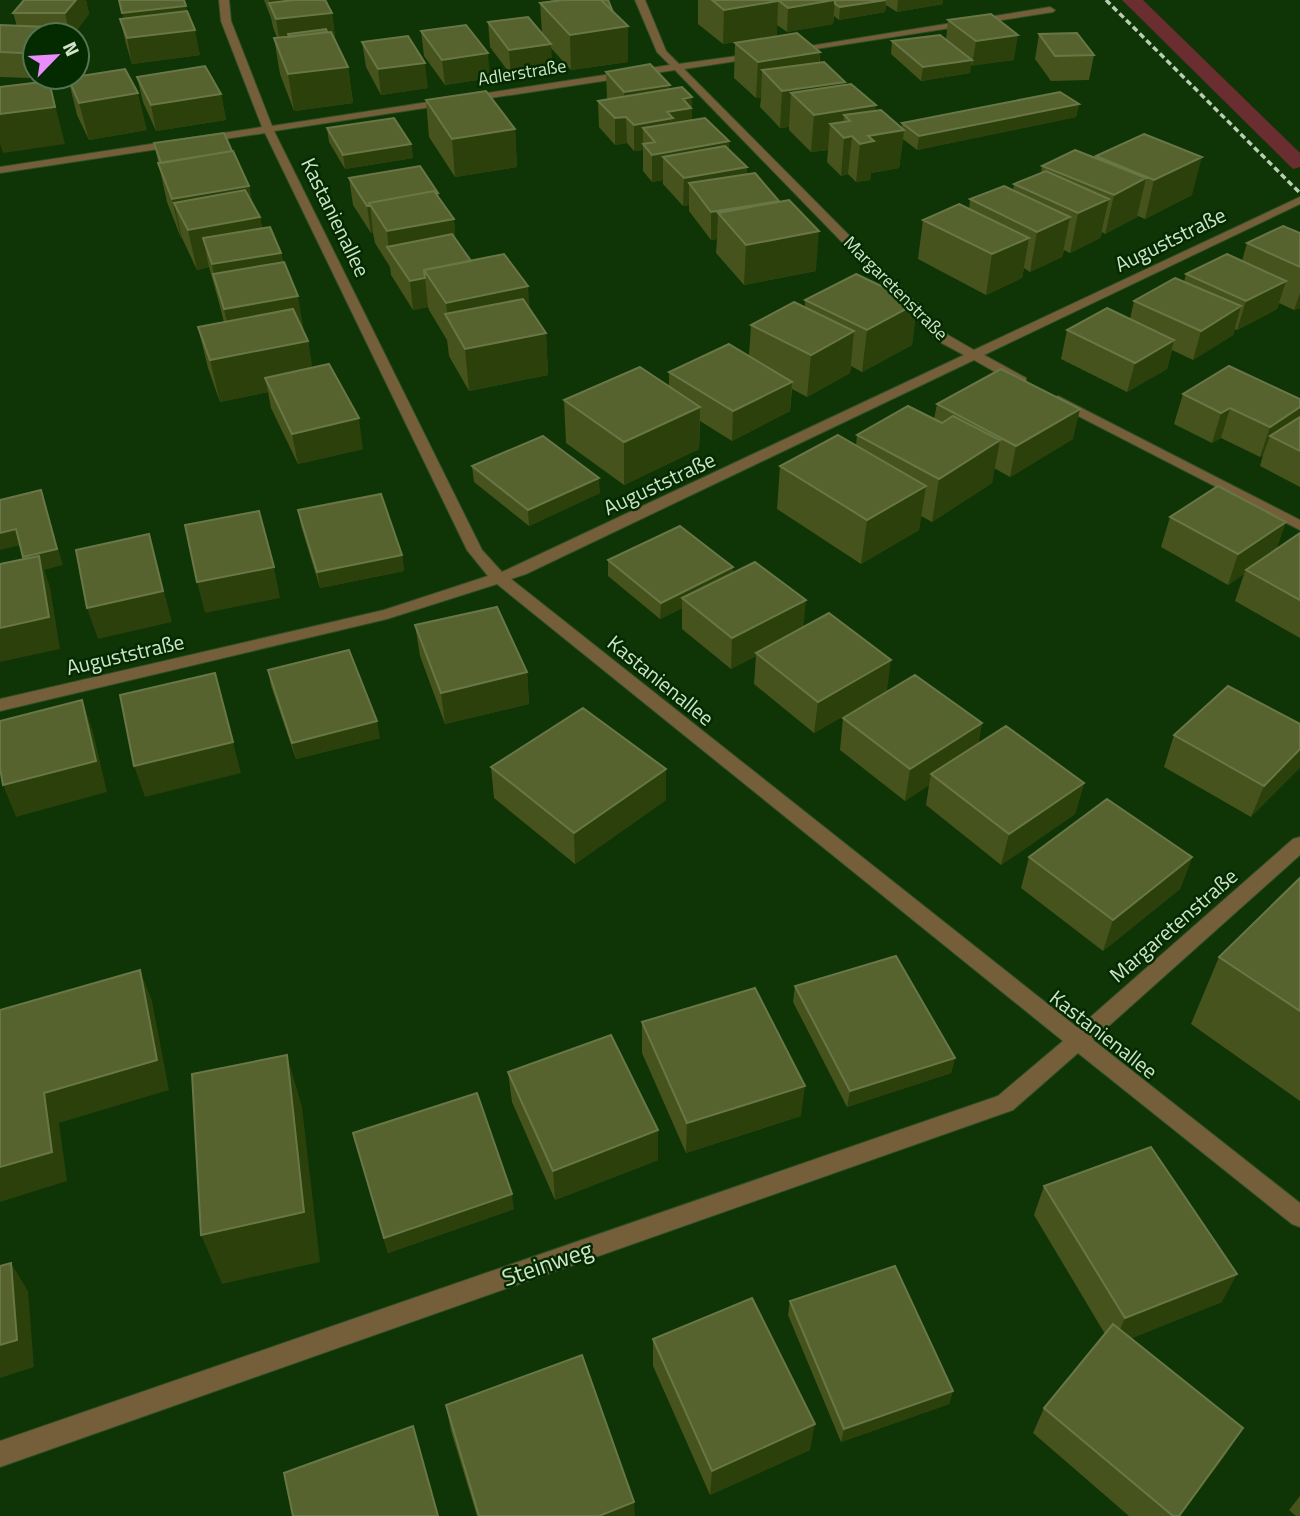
<svg xmlns="http://www.w3.org/2000/svg" width="1300" height="1516" font-family="'Titillium Web',sans-serif">
	<style>
		.green { fill: #6a2e30 }
		.lines { fill: none; stroke-linecap: round; stroke-linejoin: round }
		.minor-casing { stroke: #2e5025; stroke-width: 2 }
		.minor { fill: #755f3a; fill-rule: evenodd }
		.rail { stroke: #b7ceb2; stroke-width: 3.5; stroke-dasharray: 6 3.5; stroke-linecap: butt }
		.wall { fill: #47531c }
		.shaded-wall { fill: #2b400b }
		.building { fill: #56632f; stroke: #697747; stroke-width: 2 }
		.labels { text-anchor: middle; dominant-baseline: central; stroke-width: 5; stroke-linejoin: round; paint-order: stroke }
		.far-street-label { font-size: 18px; fill: #cfe4ca; stroke: #042a00 }
		.street-label { font-size: 21px; fill: #cfe4ca; stroke: #042a00 }
		.near-street-label { font-size: 24px; fill: #cfe4ca; stroke: #042a00 }
	</style>
	<rect width="100%" height="100%" fill="#0f3406"/>
	<path class="green" d="M1122,0H1143L1300,153V167L1293,169Z"/>
	<g class="lines">
		<defs>
			<path id="minor" d="M219,0H229L231,21L272,126L670,65L657,52L635,0H645L666,51L679,64L759,53L761,55L756,58L684,69L948,335L974,350L1300,197V204L984,355L1026,378V384H1016L974,360L526,574L511,579L1078,1028L1293,839L1300,837V855L1093,1040L1300,1203V1227L1292,1224L1078,1053L1013,1110L0,1467V1441L998,1096L1063,1041L497,584L387,619L0,711V699L384,610L488,576L467,550L265,133L0,173V167L262,127L221,21ZM675,70L938,341L964,355L502,572L482,550L274,131Z
				M1050,7L1055,10L1053,12L790,53L785,50Z
				M1058,396L1300,520V530L1053,403L1051,400Z"/>
		</defs>
		<use href="#minor" class="minor-casing"/>
		<use href="#minor" class="minor"/>
		<path class="rail" d="M1106,0L1300,193"/>
	</g>
	<path class="wall" d="M24,0H86L89,14L73,35H35L30,78L0,77V25L17,26L13,13Z
		M264,0H327L328,4L332,13L335,37L334,38L348,67L353,103L294,111L280,74L274,38H277L273,27L271,18Z
		M551,0H609L628,62L571,70L551,48L552,69L511,75L490,47L488,22L542,33L540,3L551,2Z
		M698,0H943V4L897,12L886,5L885,12L839,20L834,16L833,24L787,32L777,25V35L723,44L698,24Z
		M187,12L200,55L132,64L126,44L120,19Z
		M948,20L1014,60L971,65L970,73L921,81L891,54L892,41L946,40Z
		M421,31L490,78L445,85L424,56Z
		M1039,34L1094,55L1089,80L1051,81L1035,59Z
		M362,42L428,88L381,95L366,67Z
		M735,43L820,52V62L875,111L901,128L902,123L1079,104L1076,117L917,150L903,139L899,168L871,173L870,180L856,182L848,174L841,176L827,162L828,150L811,152L789,130V127L780,128L760,107L761,98H756L734,78Z
		M606,72L670,89L692,97V120L729,141V149L747,167L746,175L816,271L744,285L716,253L717,239L711,240L689,211V205L683,206L663,184V180L652,182L643,171V150L634,151L627,143L615,145L599,127L598,101L608,99L607,98Z
		M137,77L221,94L226,120L156,131L143,102Z
		M68,78L147,130L89,140L77,115Z
		M426,100L515,129L517,167L455,177L429,137Z
		M327,128L411,144L413,158L345,169L329,142Z
		M154,143L232,151L249,186L252,203L260,217L262,228L281,253L283,262L304,334L308,341L312,368L363,449L298,464L271,408L268,392L220,402L208,368L198,327L224,322L218,299L209,267L197,270L182,238H181L167,202Z
		M1096,156L1192,195L1145,219L1138,216L1137,217L1105,234L1102,232L1100,238L1070,253L1064,250L1062,257L1030,272L1024,268L1022,278L986,295L918,259L923,220L969,209L970,199L1013,190L1014,184L1041,173L1042,166L1096,158Z
		M349,178L438,193L439,198L454,219L455,238L471,261L530,309L546,333L548,375L469,391L449,356L447,340L429,310L428,307L413,310L391,275L390,267L375,243L373,233H371L353,205Z
		M1300,233V308L1294,310L1279,303L1277,309L1237,330L1235,329L1233,335L1193,360L1172,350L1167,369L1127,392L1061,359L1067,330L1130,319L1134,301L1184,282L1186,274L1242,261L1247,243Z
		M805,300L917,303L912,345L862,372L851,366L850,373L807,397L792,389L790,411L732,441L700,421L699,449L624,485L566,443L564,400L669,386V372L749,356L751,325L805,307Z
		M1183,394L1300,399V487L1260,466L1263,455L1260,457L1221,438L1212,443L1174,424Z
		M937,404L1073,439L1010,477L994,468L992,483L932,522L921,516L919,530L861,564L777,509L780,466L856,446L857,435L934,419Z
		M472,466L600,493L529,526L474,482Z
		M298,510L402,555L404,571L320,588L301,526Z
		M1170,517L1286,522L1276,549L1300,533V638L1235,601L1244,574L1228,585L1161,547Z
		M608,560L733,567V572L887,691L814,733L754,684L756,656L731,669L682,629V608L660,619L608,576Z
		M415,625L527,672L529,704L445,724L420,656Z
		M268,670L380,738L296,759L271,686Z
		M843,718L982,723L978,745L1084,783L1075,814L1001,865L926,805L929,785L905,801L840,750Z
		M1300,724L1251,817L1164,767L1174,735Z
		M491,767L666,769V800L575,864L494,798Z
		M1029,857H1192L1180,889L1103,951L1021,888Z
		M1300,878V1101L1191,1024L1219,957Z
		M795,986L955,1058L951,1073L847,1107L793,1002Z
		M642,1022L801,1116L686,1153L642,1053Z
		M508,1072L658,1130V1160L555,1200L512,1102Z
		M353,1133L514,1209L388,1253Z
		M1044,1186L1222,1302L1131,1338L1226,1454L1180,1516H1129L1033,1433L1044,1408L1105,1334L1034,1215Z
		M790,1301L953,1391L949,1404L841,1442L788,1315Z
		M653,1339L810,1450L710,1495L653,1366Z
		M446,1405L635,1516H477L451,1431Z
		M1300,1496V1516H1296L1289,1510Z"/>
	<path class="shaded-wall" d="M76,0H86L89,14L73,35H70L65,13Z
		M269,0H327L329,13H332L335,37L330,38L288,34L289,43L280,44L276,19L270,6Z
		M835,0L833,24L787,32L788,8Z
		M886,0L885,12L839,20L840,7Z
		M898,0H943V4L897,12Z
		M778,1L777,35L723,44L724,10Z
		M186,6L191,30L128,37L122,13Z
		M628,26V62L571,70L570,35Z
		M47,27L50,35H40Z
		M195,30L200,55L132,64L127,38Z
		M1018,35L1014,60L972,66L976,41Z
		M35,40V72L30,78L23,53Z
		M551,44L552,69L511,75L509,50Z
		M820,52L818,86L845,82L843,110L876,105L873,135L904,130L899,168L871,173L870,180L856,182L860,144L852,136L848,174L841,176L844,138L850,121L844,115L842,135L830,124L828,150L811,152L814,115L791,93L789,127L780,128L782,91L762,70L761,98H756L758,62Z
		M488,53L490,78L445,85L442,60Z
		M972,60L970,73L921,81L923,67Z
		M425,63L428,88L381,95L378,69Z
		M348,67L353,103L294,111L288,74Z
		M49,81L65,144L3,153L0,144V114Z
		M670,85L669,111L626,117L627,143L615,145V118L624,117V92Z
		M138,93L147,130L89,140L79,103Z
		M221,94L226,120L156,131L151,105Z
		M692,97V124L655,142L643,128V150L634,151V125L667,112L683,99Z
		M1079,104L1076,117L917,150L919,136Z
		M515,129L517,167L455,177L452,139Z
		M729,141L728,168L663,157V180L652,182V155Z
		M411,144L413,158L345,169L343,155Z
		M1202,157L1192,195L1145,219L1154,180Z
		M747,167L746,194L689,183V205L683,206L684,178Z
		M1146,178L1137,217L1105,234L1114,195Z
		M249,186L255,217H260L267,255L281,253L288,293L215,280L212,264L203,238L209,267L197,270L188,230L174,203L182,238H181L172,199Z
		M1109,199L1100,238L1070,253L1078,213Z
		M779,201L777,229L718,213L717,239L711,240V212Z
		M370,205L373,233H371L367,206Z
		M1070,217L1062,257L1030,272L1037,232Z
		M454,219L457,259L389,251L387,231Z
		M819,231L816,271L744,285L746,245Z
		M1029,238L1022,278L986,295L992,254Z
		M425,278L428,307L413,310L410,281Z
		M1286,281L1277,309L1237,330L1246,301Z
		M528,286L531,327L448,319L446,303Z
		M1300,293V308L1294,310Z
		M298,296L305,337L233,350L224,309Z
		M917,303L912,345L862,372L867,330Z
		M1241,306L1233,335L1193,360L1201,331Z
		M854,331L850,373L807,397L811,355Z
		M546,333L548,375L469,391L465,349Z
		M1174,340L1167,369L1127,392L1135,363Z
		M308,341L315,383L265,378L268,392L220,402L210,360Z
		M792,382L790,411L732,441L733,411Z
		M700,407L699,449L624,485V442Z
		M1300,407V424L1270,436L1263,455L1260,457L1270,427Z
		M1230,408L1221,438L1212,443L1221,413Z
		M1080,409L1073,439L1010,477L1016,446Z
		M359,418L363,449L298,464L292,434Z
		M1000,440L992,483L932,522L939,479Z
		M599,478L600,493L529,526L528,510Z
		M926,486L919,530L861,564L867,520Z
		M41,490L63,565L44,570L50,587L60,649L0,662V628L29,573L23,557Z
		M1286,522L1275,553L1246,570L1244,574L1228,585L1238,554Z
		M16,529L21,545L0,550V533Z
		M149,534L172,622L98,639L87,608Z
		M402,555L404,571L320,588L317,572Z
		M274,567L280,598L205,613L197,582Z
		M733,567V583L682,598V608L660,619L661,603Z
		M806,600L803,631L756,653V656L731,669L732,638Z
		M891,660L887,691L814,733L818,702Z
		M527,672L529,704L445,724L441,693Z
		M82,700L93,732L107,792L16,817L3,785Z
		M377,721L380,738L296,759L292,743Z
		M982,723L976,755L931,774L929,785L905,801L910,769Z
		M233,742L241,773L145,797L134,766Z
		M1300,749V768L1251,817L1264,786Z
		M666,769V800L575,864L574,833Z
		M1084,783L1075,814L1001,865L1009,834Z
		M1192,857L1180,889L1103,951L1113,920Z
		M140,970L152,1001L169,1090L59,1123L67,1181L0,1202V1167L44,1093Z
		M287,1055L302,1107L320,1262L222,1284L201,1235Z
		M955,1058L951,1073L847,1107L850,1091Z
		M805,1086L801,1116L686,1153L687,1123Z
		M658,1130V1160L555,1200L553,1171Z
		M512,1194L514,1209L388,1253L384,1238Z
		M11,1263L28,1291L34,1367L0,1378V1345Z
		M1237,1274L1222,1302L1113,1346L1125,1318Z
		M953,1391L949,1404L841,1442L844,1429Z
		M815,1424L810,1450L710,1495L712,1471Z
		M1243,1428L1226,1454L1180,1516H1179Z
		M634,1502L635,1516H599Z"/>
	<path class="building" d="M24,0H76L65,13H13Z
		M119,0H184L186,6L122,13Z
		M294,0H325L332,13L276,19L269,3Z
		M563,0H601L628,26L570,35L540,3Z
		M601,0H608L613,12Z
		M712,0H778V1L724,10Z
		M778,0H834L788,8Z
		M835,0H886L840,7L835,4Z
		M187,11L195,30L127,38L120,19Z
		M991,14L1018,35L976,41L948,20Z
		M528,17L551,44L509,50L488,22Z
		M0,25L47,27L40,35H35V40L23,53L0,52Z
		M466,25L488,53L442,60L421,31Z
		M326,29L327,32L289,37L288,34Z
		M331,32L348,67L288,74L274,38Z
		M797,33L820,52L758,62L735,43Z
		M1077,33L1094,55L1055,56L1039,34Z
		M940,35L972,60L923,67L892,41Z
		M408,36L425,63L378,69L362,42Z
		M824,62L845,82L782,91L762,70Z
		M650,64L670,85L624,92L606,72Z
		M205,66L221,94L151,105L137,77Z
		M125,69L138,93L79,103L68,78Z
		M49,81L55,107L0,114V87Z
		M851,84L876,105L814,115L791,93Z
		M682,87L692,97L683,99L691,108L667,112L673,118L634,125L626,117L615,118L598,101Z
		M486,91L515,129L452,139L426,100Z
		M1060,92L1079,104L919,136L902,123Z
		M881,110L904,130L868,136L874,141L860,144L852,136L844,138L830,124L850,121L844,115Z
		M394,118L411,144L343,155L327,128Z
		M705,118L729,141L652,155L643,144L655,142L643,128Z
		M224,133L232,151L161,163L154,143Z
		M1144,134L1202,157L1154,180L1096,156Z
		M725,146L747,167L684,178L663,157Z
		M1075,150L1146,178L1114,195L1042,166Z
		M233,151L249,186L172,199L158,163Z
		M420,166L438,193H436L434,191L369,203L370,205L367,206L349,178Z
		M1046,171L1109,199L1078,213L1014,184Z
		M755,173L779,201L711,212L689,183Z
		M1004,186L1070,217L1037,232L970,199Z
		M245,190L260,217L188,230L174,203Z
		M434,191L454,219L387,231L369,203Z
		M789,200L819,231L746,245L718,213Z
		M959,204L1029,238L992,254L923,220Z
		M1283,226L1300,233V267L1247,243Z
		M270,227L281,253L212,264L203,238Z
		M452,234L471,261L424,270L425,278L410,281L387,247Z
		M504,254L528,286L446,303L424,270Z
		M1227,254L1286,281L1246,301L1186,274Z
		M284,262L298,296L224,309L213,274Z
		M856,274L917,303L867,330L805,300Z
		M1175,278L1241,306L1201,331L1134,301Z
		M523,299L546,333L465,349L445,314Z
		M794,302L854,331L811,355L751,325Z
		M1107,308L1174,340L1135,363L1067,330Z
		M293,309L308,341L210,360L198,327Z
		M729,344L792,382L733,411L669,372Z
		M329,364L359,418L292,434L265,378Z
		M1229,366L1300,399V407L1270,427L1230,408L1221,413L1183,394Z
		M640,367L700,407L624,442L564,400Z
		M1001,369L1080,409L1016,446L937,404Z
		M908,406L942,423L953,416L1000,440L939,479L857,435Z
		M1300,417V451L1270,436Z
		M838,435L926,486L867,520L780,466Z
		M543,436L599,478L528,510L472,466Z
		M1218,486L1286,522L1238,554L1170,517Z
		M41,490L57,549L23,557L16,529L0,533V500Z
		M381,494L402,555L317,572L298,510Z
		M259,511L274,567L197,582L185,525Z
		M680,526L733,567L661,603L608,560Z
		M1300,533V600L1246,570Z
		M149,534L163,591L87,608L76,550Z
		M39,556L49,617L0,628V564Z
		M755,562L806,600L732,638L682,598Z
		M497,607L527,672L441,693L415,625Z
		M829,613L891,660L818,702L756,653Z
		M349,650L377,721L292,743L268,670Z
		M215,673L233,742L134,766L120,695Z
		M915,675L982,723L910,769L843,718Z
		M1228,686L1300,724V749L1264,786L1174,735Z
		M82,700L96,761L3,785L0,768V721Z
		M583,708L666,769L574,833L491,767Z
		M1006,726L1084,783L1009,834L931,774Z
		M1107,799L1192,857L1113,920L1029,857Z
		M1300,878V1011L1219,957Z
		M896,956L955,1058L850,1091L795,986Z
		M140,970L157,1060L44,1093L52,1152L0,1167V1010Z
		M755,988L805,1086L687,1123L642,1022Z
		M611,1035L658,1130L553,1171L508,1072Z
		M287,1055L304,1212L201,1235L192,1074Z
		M477,1093L512,1194L384,1238L353,1133Z
		M1151,1147L1237,1274L1125,1318L1044,1186Z
		M11,1263L17,1340L0,1345V1266Z
		M895,1266L953,1391L844,1429L790,1301Z
		M752,1298L815,1424L712,1471L653,1339Z
		M1113,1324L1243,1428L1179,1516H1173L1044,1408Z
		M582,1355L634,1502L599,1516H479L446,1405Z
		M413,1426L438,1516H293L284,1473Z"/>
	<g class="labels">
		<g class="far-street-label">
			<text transform="translate(522 72) rotate(-9)">Adlerstraße</text>
			<text transform="translate(896 288) rotate(45)">Margaretenstraße</text>
		</g>
		<g class="street-label">
			<text transform="translate(336 217) rotate(64)">Kastanienallee</text>
			<text transform="translate(1170 239) rotate(-26)">Auguststraße</text>
			<text transform="translate(659 483) rotate(-25)">Auguststraße</text>
			<text transform="translate(125 654) rotate(-13)">Auguststraße</text>
			<text transform="translate(661 680) rotate(39)">Kastanienallee</text>
			<text transform="translate(1173 925) rotate(-41)">Margaretenstraße</text>
			<text transform="translate(1104 1034) rotate(38)">Kastanienallee</text>
		</g>
		<g class="near-street-label">
			<text transform="translate(547 1263) rotate(-19)">Steinweg</text>
		</g>
	</g>
	<g transform="translate(56 56) rotate(65)"><circle r="33" fill="#042a00" stroke="#557451" stroke-width="2"/>
	<path d="M0-5L12 26L0 18L-12 26Z" fill="#e98dfd"/>
	<text y="-10" font-size="19" font-weight="bold" text-anchor="middle" fill="#cfe4ca">N</text>
	</g>
</svg>
